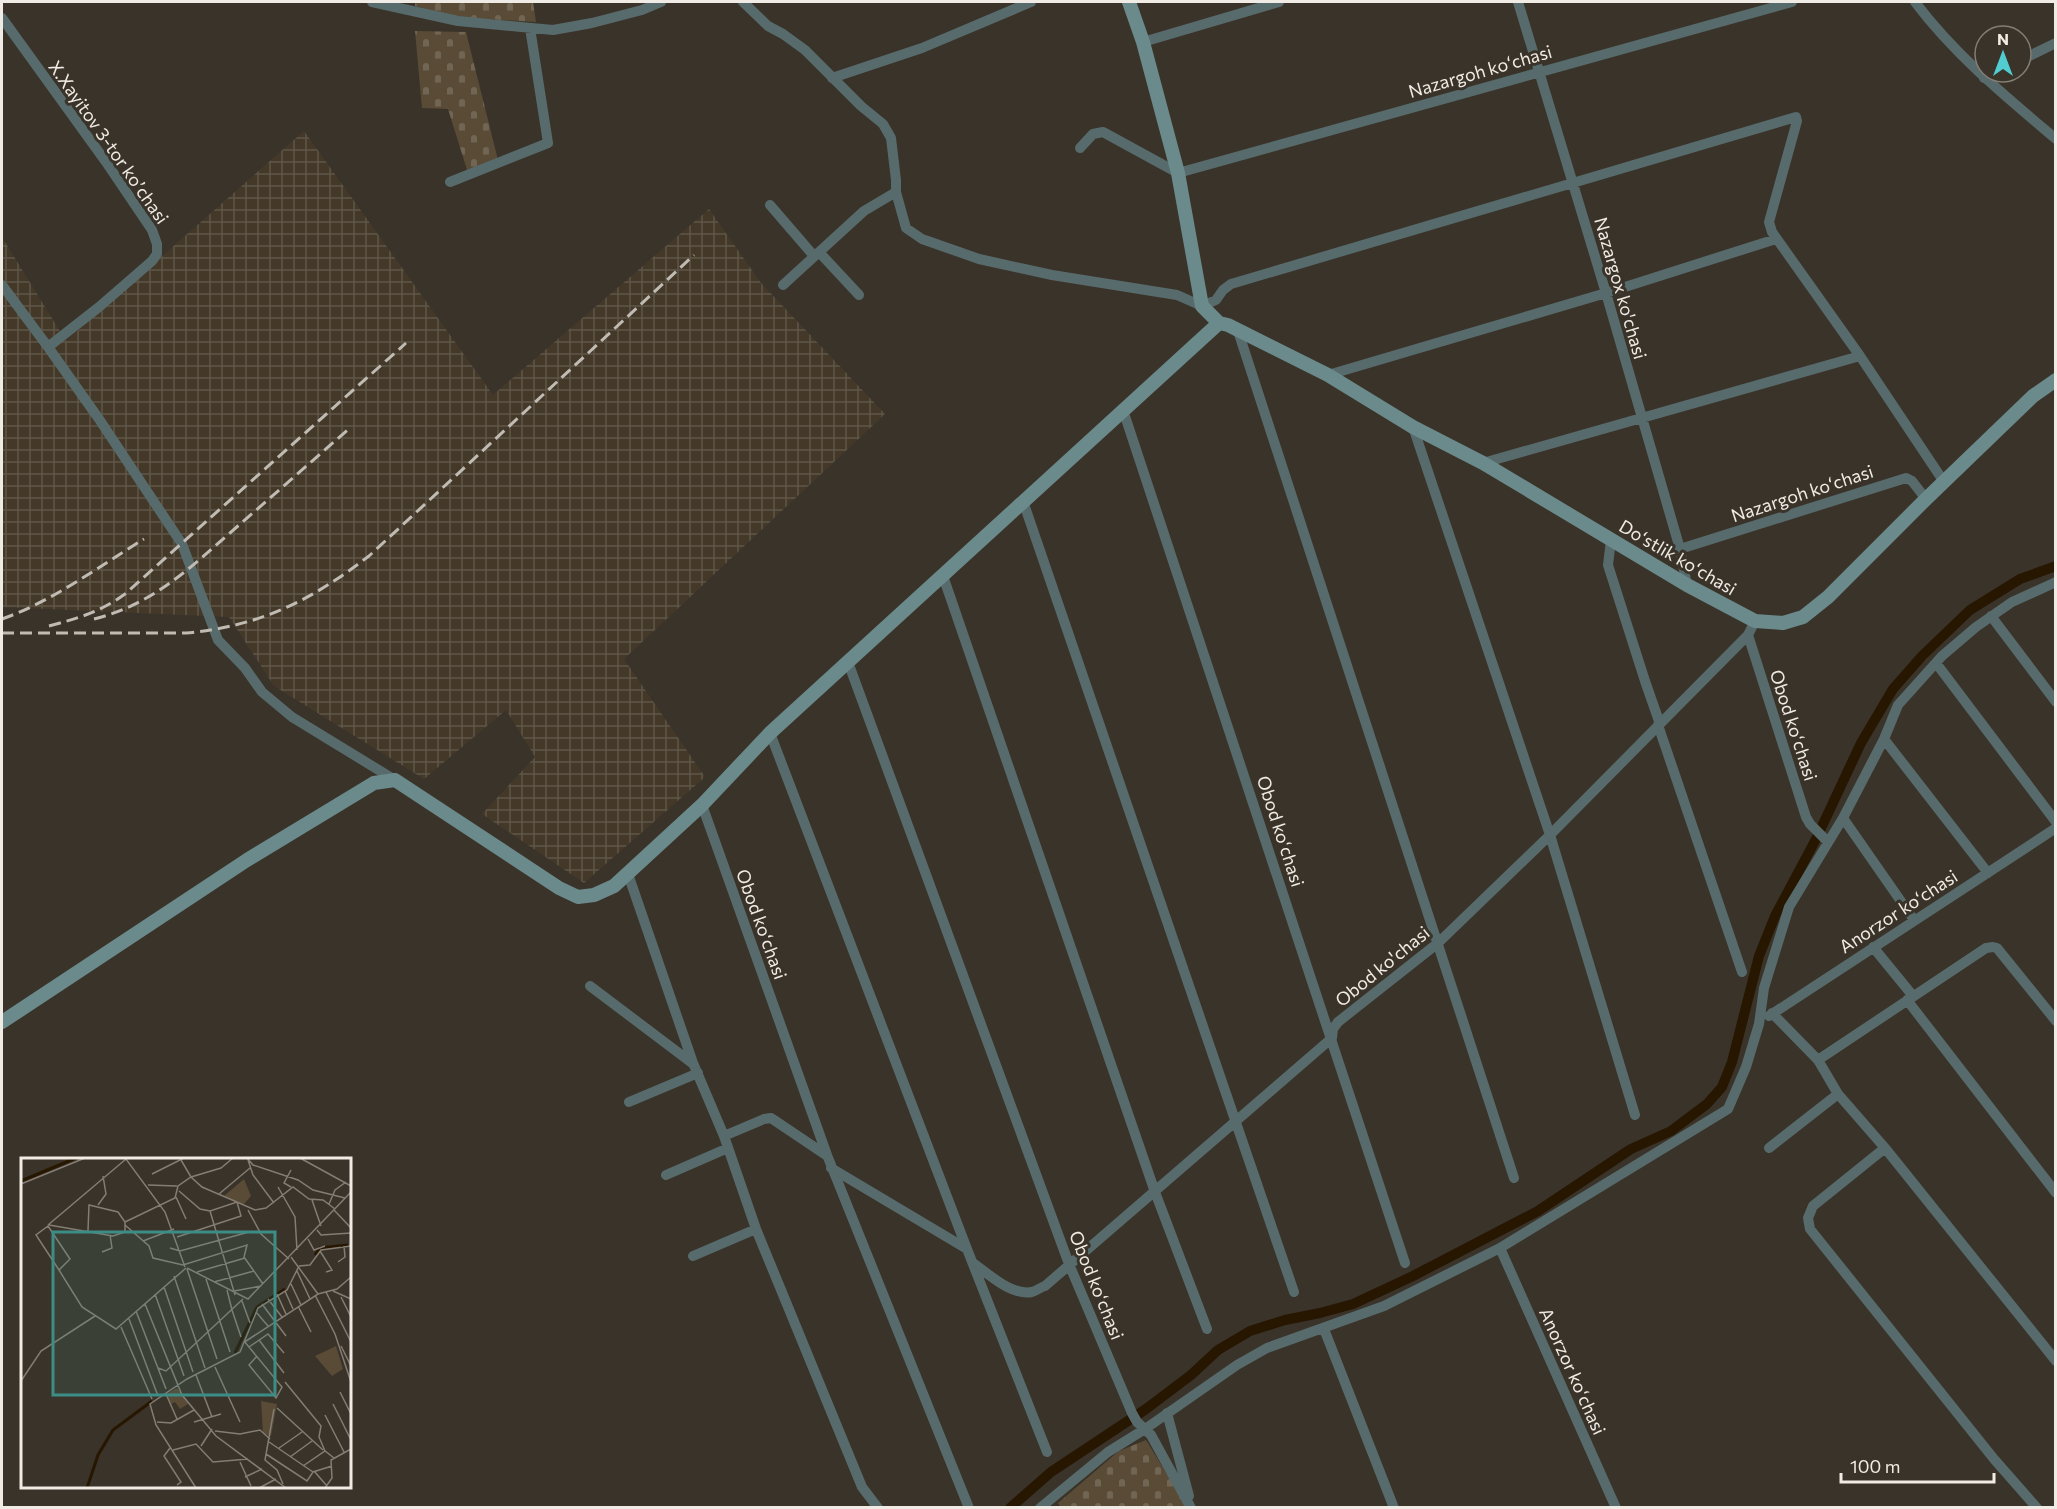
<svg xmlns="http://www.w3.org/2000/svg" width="2057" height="1509" font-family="Commissioner,sans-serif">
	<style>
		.industrial { fill: url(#industrial-grid) }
		.cemetery { fill: url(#cemetery-stones) }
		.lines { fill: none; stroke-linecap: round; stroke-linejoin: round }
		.canal { stroke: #271600; stroke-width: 10 }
		.street { stroke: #586b6c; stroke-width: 10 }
		.secondary { stroke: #6b8a8b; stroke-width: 14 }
		.rail { stroke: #c0bbb3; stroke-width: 3; stroke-dasharray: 12 6; stroke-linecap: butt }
		.labels { text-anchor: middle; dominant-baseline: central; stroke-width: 6; stroke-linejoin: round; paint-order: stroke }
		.street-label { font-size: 18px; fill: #f0ebe4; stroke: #3a3329 }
		.inset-river { fill: none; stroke: #271600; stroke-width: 3 }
		.inset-road { fill: none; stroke: #837d74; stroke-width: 1.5 }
		.view { fill: #3c8d86; fill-opacity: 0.15; stroke: #3c8d86; stroke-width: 3 }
		.inset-edge { fill: none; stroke: #f0ebe4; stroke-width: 3 }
	</style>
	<defs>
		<pattern id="industrial-grid" width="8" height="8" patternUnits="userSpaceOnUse" patternTransform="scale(1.5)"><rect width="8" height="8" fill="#443929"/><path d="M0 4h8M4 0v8" fill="none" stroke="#5f5648"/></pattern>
		<pattern id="cemetery-stones" width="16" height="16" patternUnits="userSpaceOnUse" patternTransform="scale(1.5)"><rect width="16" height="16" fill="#594b36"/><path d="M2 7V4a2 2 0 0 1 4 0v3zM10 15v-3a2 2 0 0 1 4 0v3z" fill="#716553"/></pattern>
	</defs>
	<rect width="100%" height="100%" fill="#3a3329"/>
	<path class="industrial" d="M304,131L493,395L709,209L761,283L885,414L624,659L705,777L584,883L482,814L535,757L506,710L424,779L274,686L229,617L2,607V237L66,341Z"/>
	<path class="cemetery" d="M415,2H533L536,22L453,17L415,6Z
		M415,31L466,32L498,160L468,173L448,109L422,108Z
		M1146,1440L1187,1507L1061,1508L1058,1503L1119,1451Z"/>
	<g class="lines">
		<path class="canal" d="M1010,1508L1051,1472L1146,1409L1191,1375L1218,1350L1250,1331L1285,1320L1320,1313L1353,1304L1413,1276L1538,1211L1631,1149L1671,1131L1707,1104L1722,1087L1732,1062L1759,956L1775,916L1816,839L1861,743L1893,689L1922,656L1970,610L2020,579L2056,566"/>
		<path class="street" d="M372,2L458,21L553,30L592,23L642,10L661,2
			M743,2L768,26L783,34L805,50L861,106L883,124L891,138L896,180V192L906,228L922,239L979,259L1052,275L1177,295L1202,306L1216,300L1223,290L1231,284L1796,117L1797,121L1769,222L1772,232L1860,356L1944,482
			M1518,2L1606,293L1680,549L1687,585
			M1915,2C1955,55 2005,96 2056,139
			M2,18L106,162L152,230L157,244V254L152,261L99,307L48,347L2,285
			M1143,42L1279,2
			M2021,60L2056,43
			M832,78L922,48L1031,2
			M1984,78L1996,72
			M1080,148L1093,134L1103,132L1178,173L1792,2
			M450,182L548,143L530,28
			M770,205L814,256
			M819,252L859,295
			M783,285L864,211L896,192
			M1238,331L1514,1178
			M48,347L99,419L182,544L218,640L245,668L262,692L292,717L395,780
			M1328,375L1606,293L1776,239
			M1123,410L1405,1263
			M1413,427L1550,835L1635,1115
			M1483,463L1860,356
			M1024,504L1294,1292
			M1611,540L1608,565L1645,681L1660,724
			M1680,549L1906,478L1912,481L1926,499
			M943,576L1155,1192L1207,1329
			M1991,616L2056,702
			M1748,635L1806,817L1810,824L1828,842
			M848,662L1069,1264L1132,1413L1137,1422L1151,1435L1191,1508
			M1936,663L2056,822
			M1658,725L1742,972
			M770,733L967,1249L1047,1452
			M1884,739L1988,873
			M702,805L827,1155L969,1508
			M1843,818L1914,920
			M628,874L693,1063L724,1136L756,1229L862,1487L878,1508
			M1873,947L1913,996
			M590,986L692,1063
			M1907,1000L2056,1193
			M1772,1013L1818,1060L1838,1094L1885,1148L2056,1361
			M1769,1016L2056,828
			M1818,1060L1986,948L1993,947L1997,948L2056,1021
			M629,1102L698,1073
			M724,1136L764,1119L771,1118L826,1155
			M1769,1148L1838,1094
			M1885,1148L1813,1206L1808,1218L1810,1229L1994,1459L2037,1508
			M831,1168L967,1249
			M666,1175L728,1148
			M1500,1248L1616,1508
			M693,1256L756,1229
			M973,1263C989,1274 1011,1296 1032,1292C1036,1291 1041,1287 1045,1286L1332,1038L1333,1029L1338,1022L1438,943L1550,835L1748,635L1755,621
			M1324,1329L1394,1508
			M1167,1413L1189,1496
			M1040,1508L1108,1452L1145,1429L1237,1365L1267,1348L1384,1306L1500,1248L1728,1109L1746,1067L1759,1024L1764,988L1789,907L1843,818L1884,739L1898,705L1942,656L1976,627L2012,602L2056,582"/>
		<path class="secondary" d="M1129,2L1143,42L1178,173L1202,306L1219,323
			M2,1022L247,860L374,783L395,780L559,888L578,897L594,895L614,886L702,805L770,733L1219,323L1228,325L1328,375L1413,427L1483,463L1687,585L1755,621L1783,623L1803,617L1828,597L1926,499L2033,396L2056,380"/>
		<path class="rail" d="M2,619C53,601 98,567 144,539
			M94,619C155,604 193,565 239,525C276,493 313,460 350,428
			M49,626C79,618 100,612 125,594L406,343
			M2,633H186C261,626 310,601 369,556L694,255"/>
	</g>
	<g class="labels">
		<g class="street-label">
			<text transform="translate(1480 71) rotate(-16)">Nazargoh koʻchasi</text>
			<text transform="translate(109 142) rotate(55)">X.Xayitov 3-tor koʼchasi</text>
			<text transform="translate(1621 288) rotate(74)">Nazargox ko'chasi</text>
			<text transform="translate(1802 493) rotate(-18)">Nazargoh koʻchasi</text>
			<text transform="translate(1678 557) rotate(30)">Doʻstlik koʻchasi</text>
			<text transform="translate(1794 725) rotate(72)">Obod koʻchasi</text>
			<text transform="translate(1281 831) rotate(72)">Obod koʻchasi</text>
			<text transform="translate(1898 911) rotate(-33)">Anorzor koʻchasi</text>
			<text transform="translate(762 924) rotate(70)">Obod koʻchasi</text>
			<text transform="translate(1382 966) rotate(-39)">Obod ko'chasi</text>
			<text transform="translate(1097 1285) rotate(68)">Obod koʻchasi</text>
			<text transform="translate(1573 1371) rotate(66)">Anorzor koʻchasi</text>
		</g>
	</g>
	<g transform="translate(21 1158)">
		<rect width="330" height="330" fill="#3a3329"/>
		<path d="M223,21L230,38L222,47L203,38ZM315,188L322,211L311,218L294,198ZM156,230L167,246L159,251L154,244L150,246L146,236ZM240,243L256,246L250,278L242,275Z" fill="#594b36"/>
		<path class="inset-river" d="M0,23L55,0M294,97L299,90L327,87M214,195L236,149L264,131M66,330L77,297L92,272L131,243"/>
		<path class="inset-road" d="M226,0L232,7L277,22L292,32L324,40M279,0L330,28M227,2L232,17L253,45M270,12L263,25L270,29M131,16L163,0M0,26L64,0M127,27L156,28M257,29L274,59L276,92M158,33L179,51L189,53L216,44L234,52L245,50L272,29L288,41L302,42L314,51M198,36L229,10M155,39L165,61M291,42L300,68M308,46L314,32L325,24M77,47L85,36L82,18M227,52L240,76L268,101M313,52L330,70M189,53L214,137M104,64L154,40L157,28L170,19L200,10L212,0M27,67L105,1L144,54L164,109M28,67L92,78L104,74V64L97,54L68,47L67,73M104,67L128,88L132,100L162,107L226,87L223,99L242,126M27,68L49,101L38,112L15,77ZM296,72L300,77L330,75M156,79L220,58L216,44L181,29L170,19L160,2M287,81L293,92L304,88M122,83L153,71M149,90L159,93L228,74M299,93L311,112L305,114M81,94L91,90L89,77M270,99L297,136M317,104L324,99L323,88M278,108L289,107L300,92L330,88M166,110L227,141L330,34M166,111L196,201M38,112L61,149L95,171L165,110M276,113L289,141M176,114L224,100M153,118L184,210M185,121L209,194M193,124L233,113M270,126L280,147M143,129L172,214M206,132L211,152M213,133L240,128M264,133L272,151M312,133L330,141M305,134L330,184M134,136L163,218M256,136L265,156M294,137L314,176L330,224M320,139L330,159M247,141L261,159M221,143L229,165M124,146L161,237L195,278L265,330M241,146L265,178M277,148L290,174M211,152L220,179M115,153L145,231M235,154L247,168M108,161L137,238M100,169L131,241M238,182L263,215M223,183L228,189L261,229L255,240L228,207L236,198M222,185L297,136L316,131L330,119M320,188L330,208M228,189L247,176L263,195M194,209L219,264M137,210L145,213L222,141M175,217L191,259M0,223L20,193L74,158M264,224L300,268L298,279L304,293M319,234L330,256M145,236L156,261M312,246L330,282M256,250L302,292M253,251L244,302L256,312L262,326M304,257L323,294M136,264L150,265L173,252M173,264L200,256M194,273L219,276L239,272L249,281M248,284L292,314M180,288L191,271M149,290L143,298L160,324L156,327M258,290L281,274M152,292L175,286L192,304L227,301M245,296L286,323L292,314L311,308M269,299L291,283M219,304L230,328M282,308L304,293L313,300M293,313L306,328M224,319L241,311M175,330L135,267L129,246L166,221L219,194L237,150L266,132L278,108M238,330L255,321M304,330L311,320L310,302L330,291"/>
		<path class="view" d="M32,74H254V237H32Z"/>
		<rect width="330" height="330" class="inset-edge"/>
	</g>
	<rect width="2057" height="1509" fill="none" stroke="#f0ebe4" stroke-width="6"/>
	<g transform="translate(2003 54)"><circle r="28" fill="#3a3329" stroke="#837d74" stroke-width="1.5"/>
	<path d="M0-4.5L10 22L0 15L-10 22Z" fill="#51ccd1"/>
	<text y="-9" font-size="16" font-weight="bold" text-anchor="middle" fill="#f0ebe4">N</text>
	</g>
	<path d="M1841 1473v9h153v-9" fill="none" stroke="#f0ebe4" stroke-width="3"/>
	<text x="1850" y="1473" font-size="18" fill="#f0ebe4" stroke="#3a3329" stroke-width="4.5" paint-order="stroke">100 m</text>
</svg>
